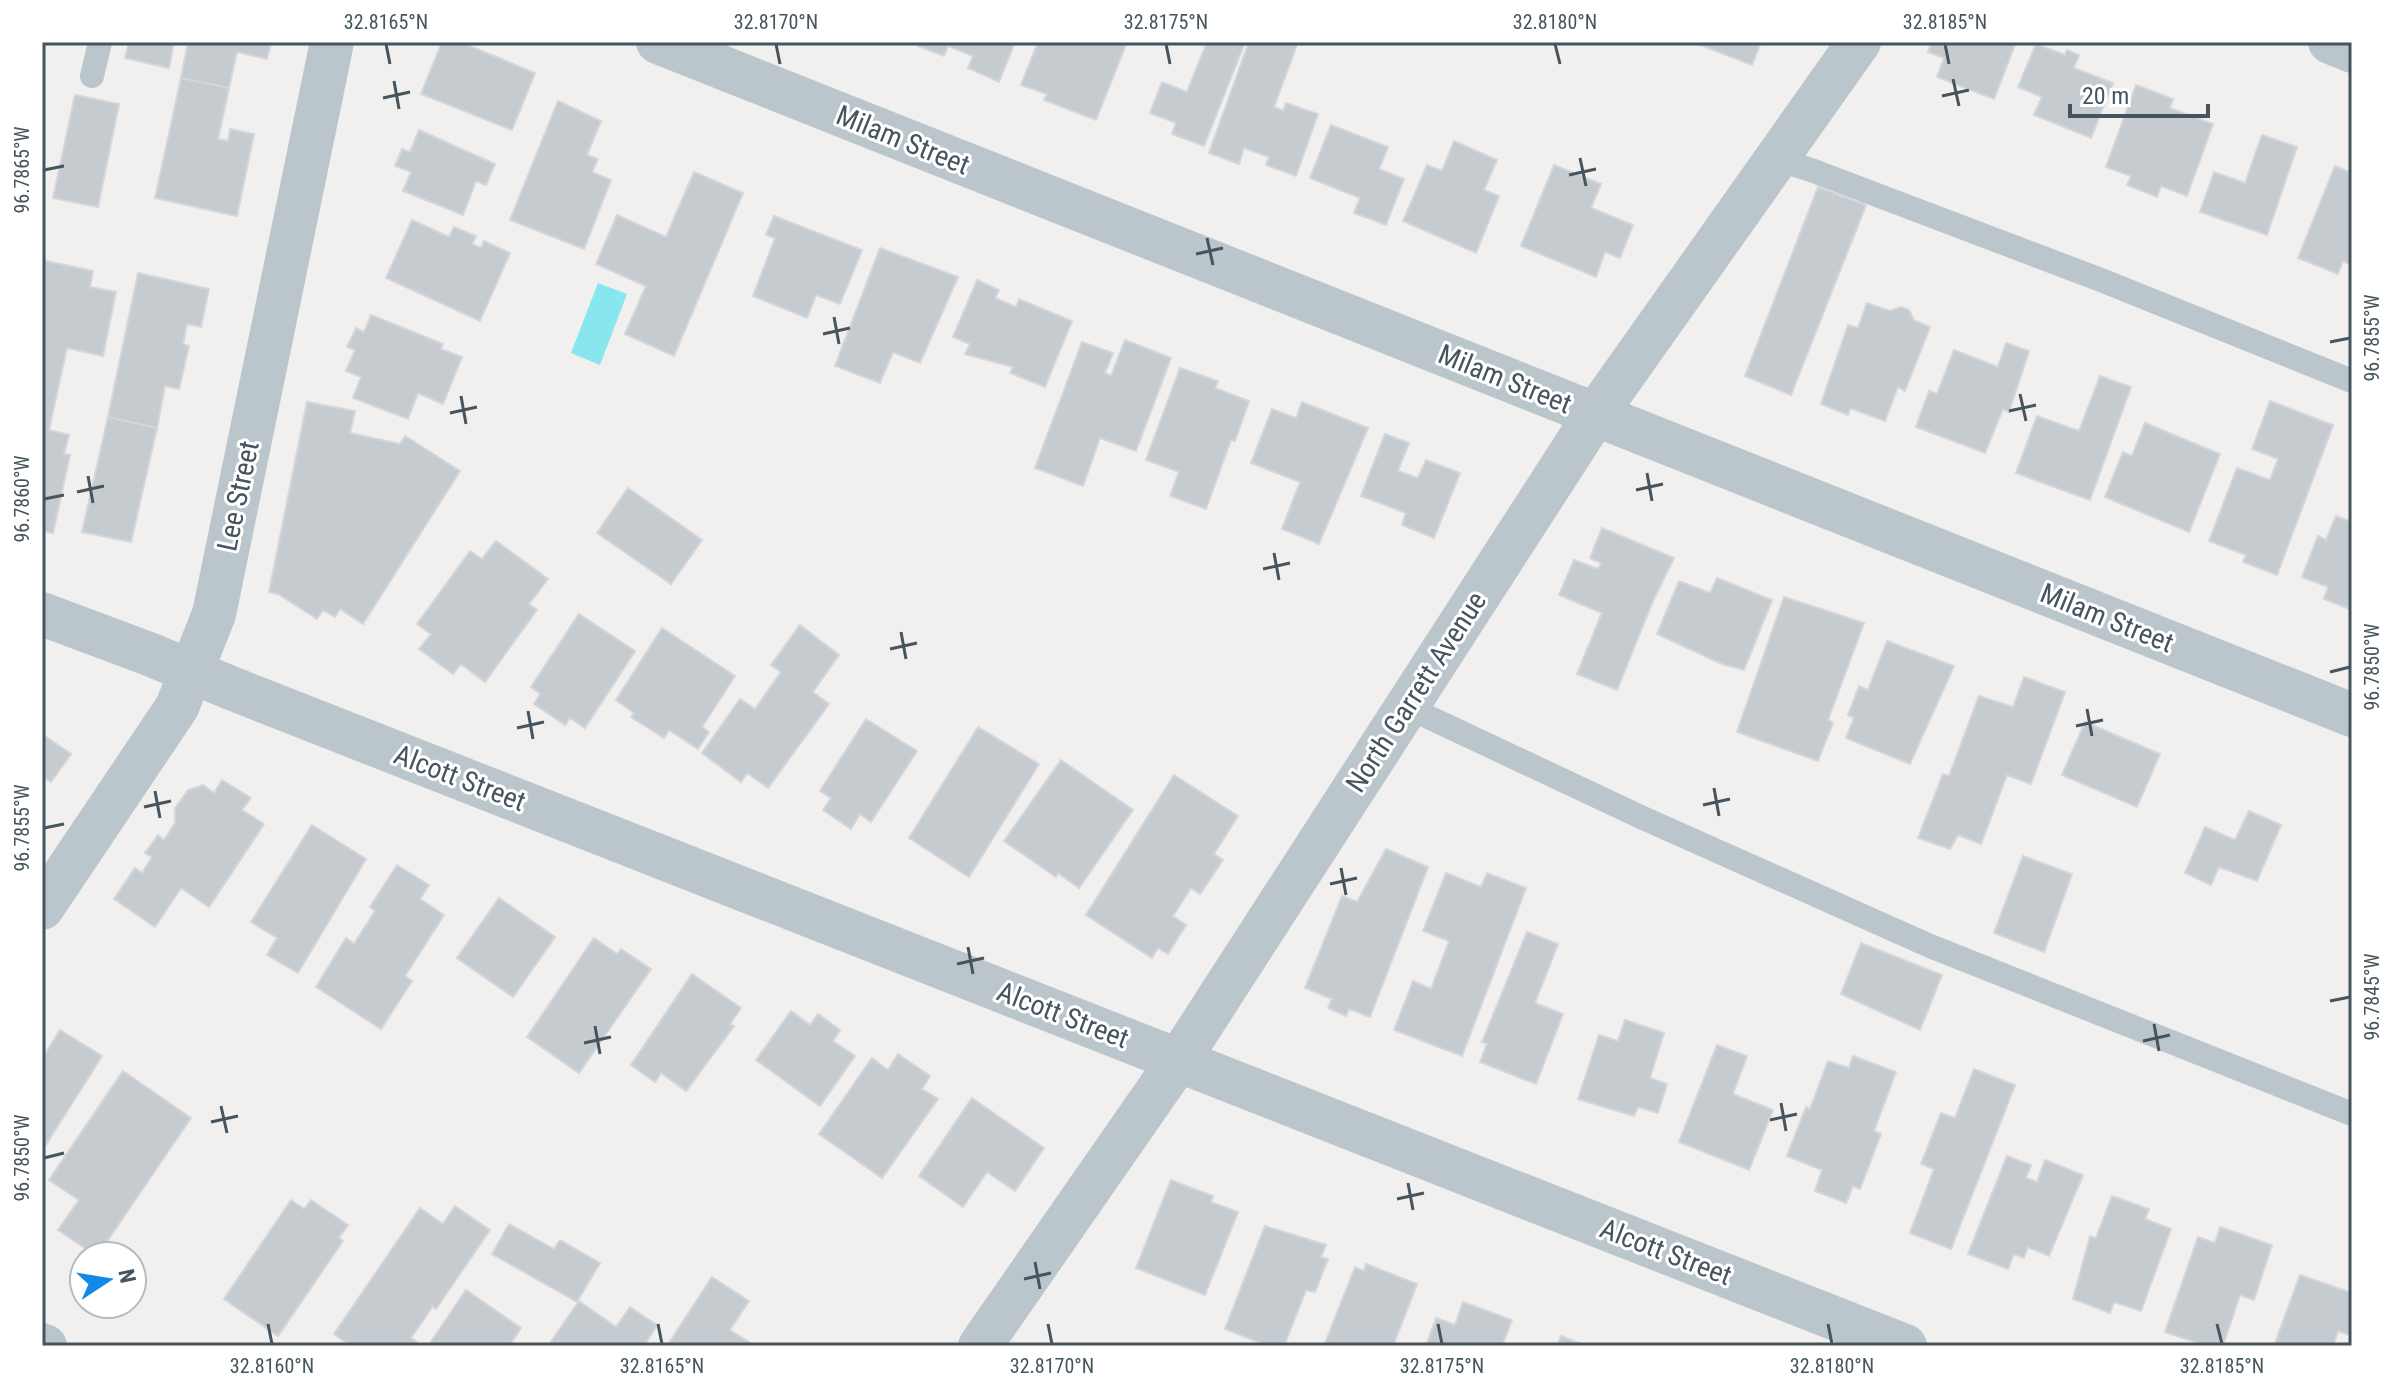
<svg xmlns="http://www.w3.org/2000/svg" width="2394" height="1388" font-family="'Roboto Condensed',sans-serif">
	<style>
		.water { fill: #88e6ef }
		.building { fill: #c6cbcf; stroke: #d3d6db; stroke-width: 2 }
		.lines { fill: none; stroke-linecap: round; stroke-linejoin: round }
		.service { stroke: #bac6cc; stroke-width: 24 }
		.minor { stroke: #bac6cc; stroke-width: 44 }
		.ticks { fill: none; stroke: #46555d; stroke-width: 3 }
		.labels { text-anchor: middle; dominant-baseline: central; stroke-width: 6; stroke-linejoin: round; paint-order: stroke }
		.street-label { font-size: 28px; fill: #46555d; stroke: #fff }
		.neatline { fill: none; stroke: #46555d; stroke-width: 3 }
		.ticks-label { font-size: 20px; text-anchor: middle; fill: #46555d }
	</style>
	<rect width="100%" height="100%" fill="#f2efef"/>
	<path class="water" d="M598,283L627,294L600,365L571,353Z"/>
	<path class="building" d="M129,42H174L169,68L125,58Z
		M188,42H271L267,59L237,52L229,88L181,78Z
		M442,42H460L535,73L512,130L421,94Z
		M920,42H1015L999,82L968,68L973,56L948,46L944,56L918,46Z
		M1038,42H1127L1096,120L1044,100L1047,94L1021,85Z
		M1207,42H1245L1204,146L1172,134L1176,123L1150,113L1162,82L1187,92Z
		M1249,42H1298L1274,107L1283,111L1286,103L1318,114L1296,176L1266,165L1269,157L1244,148L1239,164L1209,153Z
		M1693,42H1761L1752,65Z
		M1932,42H2016L1994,99L1937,77L1944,58L1928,52Z
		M2036,44L2065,55L2067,50L2079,55L2074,68L2113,83L2091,138L2034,115L2042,97L2018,87Z
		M181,78L229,88L218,139L228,141L230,129L254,134L237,216L155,198Z
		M2136,85L2173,99L2170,108L2213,124L2187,196L2161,186L2157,197L2127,185L2131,176L2106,167Z
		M75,95L119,104L98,207L53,198Z
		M558,101L601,121L587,155L598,159L592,172L611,180L584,249L510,220Z
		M1331,125L1388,147L1379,169L1404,179L1386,225L1354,213L1360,198L1310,178Z
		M419,130L495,164L486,185L476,181L463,215L403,191L411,172L395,166L402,149L410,152Z
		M2262,135L2297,147L2267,235L2200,212L2214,172L2245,183Z
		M1454,141L1497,160L1484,190L1499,196L1476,253L1403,221L1427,165L1442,171Z
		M1554,165L1601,184L1591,208L1633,225L1620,258L1605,252L1596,277L1521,246Z
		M2335,166L2352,173V265L2343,261L2338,274L2298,258Z
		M694,172L743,193L674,356L625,334L646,286L596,264L617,215L666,237Z
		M1818,187L1866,205L1791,395L1745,376Z
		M774,216L862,250L840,304L816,295L807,318L753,296L775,238L766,235Z
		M412,220L449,237L454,227L476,236L472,244L481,248L484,241L510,253L480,321L386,278Z
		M880,248L958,277L920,363L893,352L880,383L835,366Z
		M42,260L93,271L90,287L116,292L103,356L67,348L49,430L69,435L64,454L70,455L53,533L42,531Z
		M138,273L209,289L201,327L187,324L183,344L189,346L179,389L165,386L157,428L108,417Z
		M977,280L999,290L995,298L1016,307L1019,299L1072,321L1045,387L1010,373L1013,367L965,354L970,344L953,337Z
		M1867,303L1890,311L1901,307L1909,310L1914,320L1930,327L1905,391L1898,387L1885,421L1850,408L1848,415L1821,404L1848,325L1858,328Z
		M371,315L443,344L441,349L462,357L443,404L418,393L408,419L353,398L361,377L346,371L355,350L347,347L356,328L364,332Z
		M1125,340L1171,358L1136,451L1100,438L1083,486L1035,468L1082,342L1113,353L1105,373L1111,376Z
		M2006,343L2029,351L2009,412L2003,409L1985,453L1916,427L1929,391L1937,394L1954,350L1998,367Z
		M1180,368L1218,381L1215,388L1249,401L1235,441L1231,440L1206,509L1170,496L1179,472L1146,460Z
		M2100,376L2131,387L2090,500L2016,473L2037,416L2079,431Z
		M2270,401L2333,425L2277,575L2243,562L2246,555L2209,541L2237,468L2270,480L2278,459L2252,449Z
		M307,402L355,411L350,433L400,444L405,436L460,471L363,624L340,609L335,617L323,610L317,619L278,594L269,592Z
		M1302,402L1368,428L1319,544L1282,529L1300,482L1251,463L1272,409L1296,418Z
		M108,417L157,428L131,542L82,532Z
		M2145,423L2220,454L2189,532L2105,497L2123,452L2132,456Z
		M1385,434L1409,443L1398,471L1418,478L1426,460L1460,473L1434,538L1402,525L1406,513L1361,496Z
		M628,488L702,540L671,584L597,533Z
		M2336,516L2352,522V610L2324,599L2328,587L2302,577L2318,536L2326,540Z
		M1602,528L1674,558L1653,601L1617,690L1577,674L1602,613L1559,595L1574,560L1598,569L1601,563L1590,558Z
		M496,541L548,579L529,604L537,610L485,682L461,664L453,674L419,649L431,634L417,624L470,551L482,559Z
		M1717,578L1772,600L1744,670L1722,664L1657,634L1679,581L1710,593Z
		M1784,597L1864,623L1828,720L1833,723L1818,761L1737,732Z
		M579,614L635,651L585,728L570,718L565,725L534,704L540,694L531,687Z
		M800,625L839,655L813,692L829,704L768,788L747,773L741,782L702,753L740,699L755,709L781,672L771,665Z
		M662,628L735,676L702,727L709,732L698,749L669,730L664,738L631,717L634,713L616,700Z
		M1887,641L1954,666L1910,764L1846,738L1854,718L1848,715L1859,686L1868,690Z
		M2024,677L2065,692L2031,784L2007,775L1981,844L1958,835L1950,849L1918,838L1943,774L1949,776L1979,696L2013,707Z
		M866,719L917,751L871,822L860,814L851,829L823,810L831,798L820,791Z
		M2085,722L2160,754L2137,807L2062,775Z
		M978,727L1039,764L969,877L909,838Z
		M42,734L71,754L51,782L46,778L42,783Z
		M1061,760L1133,810L1079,888L1058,873L1056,877L1004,841Z
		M1174,775L1238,816L1214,854L1223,860L1200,894L1191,888L1173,916L1186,925L1168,954L1158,948L1152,958L1086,915Z
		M222,780L251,798L242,810L264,824L209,907L181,888L155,927L114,899L135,868L142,873L152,857L145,853L158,835L164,840L175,823V808L188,790L203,785L214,793Z
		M2249,811L2281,825L2257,881L2219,867L2211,885L2185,873L2205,827L2235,840Z
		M312,825L366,859L298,973L267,955L277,938L251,922Z
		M1386,849L1428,867L1370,1017L1349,1009L1346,1016L1328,1008L1332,999L1305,988L1342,896L1357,902Z
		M2023,856L2072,874L2044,952L1994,933Z
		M397,865L429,885L420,899L444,915L405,976L412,981L381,1029L316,987L346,938L354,944L375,911L370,907Z
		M1446,873L1481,887L1487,873L1526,888L1462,1056L1394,1030L1413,981L1431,989L1449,941L1423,931Z
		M499,898L555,937L513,997L457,958Z
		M1527,932L1558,944L1535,1003L1563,1014L1536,1084L1480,1062L1487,1044L1482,1042Z
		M594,938L617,954L621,949L651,969L579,1073L527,1037Z
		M1861,943L1942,975L1920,1030L1841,994Z
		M692,974L741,1008L730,1024L734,1026L686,1091L661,1073L655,1082L631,1065Z
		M791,1011L810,1025L818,1014L840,1030L833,1041L855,1056L820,1106L756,1060Z
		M1625,1020L1664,1033L1650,1078L1667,1084L1658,1113L1638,1107L1634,1116L1578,1099L1599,1035L1618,1041Z
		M60,1030L102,1056L42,1151V1059Z
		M1717,1045L1747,1056L1733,1094L1773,1110L1749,1170L1679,1142Z
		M898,1054L930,1076L922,1089L938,1099L882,1178L819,1134L872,1058L888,1070Z
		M1853,1056L1896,1072L1874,1131L1881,1134L1860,1189L1853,1186L1846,1203L1815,1191L1822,1170L1787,1156L1806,1107L1810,1109L1828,1061L1849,1068Z
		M1974,1069L2015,1085L1951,1249L1910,1233L1934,1169L1921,1164L1941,1113L1955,1118Z
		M123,1071L191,1118L97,1256L58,1230L79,1200L49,1180Z
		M972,1098L1044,1148L1015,1191L987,1172L963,1207L919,1176Z
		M2007,1156L2031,1165L2026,1178L2037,1182L2045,1160L2083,1175L2049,1256L2028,1247L2024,1258L2014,1254L2008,1269L1968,1254Z
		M1171,1180L1213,1196L1211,1202L1238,1212L1205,1295L1136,1268Z
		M2112,1196L2149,1209L2145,1219L2171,1229L2141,1311L2114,1302L2110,1313L2073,1299L2090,1236L2096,1238Z
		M291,1200L304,1209L311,1200L348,1225L339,1238L343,1241L278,1336L224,1299Z
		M455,1206L490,1230L436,1309L433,1306L411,1338L417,1342L414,1346H351L334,1334L420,1208L443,1224Z
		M509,1224L554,1249L560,1240L600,1263L577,1302L492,1254Z
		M1265,1226L1326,1245L1321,1257L1328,1259L1315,1292L1306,1290L1284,1346H1268L1225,1329Z
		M2220,1227L2272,1245L2254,1300L2240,1295L2223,1346H2207L2165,1332L2198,1237L2215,1243Z
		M1366,1264L1417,1284L1393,1346H1324L1355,1267L1364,1271Z
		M2300,1275L2352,1293V1328L2349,1335L2338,1331L2333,1346H2274Z
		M712,1277L749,1301L730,1330L755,1346H667Z
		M466,1290L521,1328L509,1346H428Z
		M579,1301L616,1327L630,1307L657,1325L644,1346H548Z
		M1463,1302L1512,1320L1502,1346H1426L1436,1318L1455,1325Z
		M1561,1336L1586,1346H1557Z"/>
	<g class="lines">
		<path class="service" d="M92,76L100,42
			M1776,159L1811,170L2101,280L2352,381
			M1407,707L1643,818L1930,946L2352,1114"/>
		<path class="minor" d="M658,42L2352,715
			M2330,42L2352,51
			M42,614L149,654L231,688L1905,1346
			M42,908L177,707L214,614L332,42
			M42,1345L45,1346
			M980,1346L1178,1061L1595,415L1859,42"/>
	</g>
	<path class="ticks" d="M386,44L390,64M776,44L780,64M1166,44L1170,64M1555,44L1560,64M1945,44L1949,64M1953,79L1959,106M394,81L399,109M1942,96L1969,90M383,98L410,92M1580,158L1586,186M44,170L64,166M1569,175L1596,169M1207,238L1213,265M1196,254L1223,248M834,317L839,344M823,334L850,328M2330,342L2350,338M2020,394L2026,421M461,396L466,424M2009,411L2036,405M450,413L477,407M1647,473L1652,501M88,476L93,503M1636,490L1663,484M77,492L104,486M44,499L64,495M1274,553L1279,580M1263,569L1290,563M901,632L906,659M890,649L917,643M2330,672L2350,667M2087,709L2092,736M528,711L533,739M2076,726L2103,720M517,728L544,722M1714,788L1719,816M155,791L160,818M1703,805L1730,799M144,807L171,801M44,828L64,824M1341,868L1346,895M1330,884L1357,878M968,947L973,974M957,964L984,958M2330,1001L2350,997M2154,1024L2159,1051M595,1026L600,1054M2143,1041L2170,1035M584,1043L611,1037M1781,1103L1786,1131M221,1106L227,1133M1770,1120L1797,1114M211,1122L238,1116M44,1158L64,1153M1408,1183L1413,1210M1397,1199L1424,1193M1035,1262L1040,1289M1024,1279L1051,1273M268,1324L272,1344M658,1324L662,1344M1048,1324L1052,1344M1438,1324L1442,1344M1828,1324L1832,1344M2217,1324L2222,1344"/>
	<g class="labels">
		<g class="street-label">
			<text transform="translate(903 140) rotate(22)">Milam Street</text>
			<text transform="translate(1505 379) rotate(22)">Milam Street</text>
			<text transform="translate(238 496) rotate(-78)">Lee Street</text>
			<text transform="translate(2107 618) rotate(22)">Milam Street</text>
			<text transform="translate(1416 692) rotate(-57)">North Garrett Avenue</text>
			<text transform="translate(460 778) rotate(21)">Alcott Street</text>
			<text transform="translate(1063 1015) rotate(21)">Alcott Street</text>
			<text transform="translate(1666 1252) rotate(21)">Alcott Street</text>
		</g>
	</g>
	<rect width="2394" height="1388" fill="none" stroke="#ffffff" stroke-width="88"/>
	<g transform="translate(108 1280) rotate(78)"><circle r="38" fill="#ffffff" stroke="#b5bbbe" stroke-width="2"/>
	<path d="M0-6L14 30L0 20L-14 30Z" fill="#1389e7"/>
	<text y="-12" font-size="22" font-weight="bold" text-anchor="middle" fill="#46555d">N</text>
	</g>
	<path d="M2070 104v12h138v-12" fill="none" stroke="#46555d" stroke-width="4"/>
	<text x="2082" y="104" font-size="24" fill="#46555d" stroke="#ffffff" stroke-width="6" paint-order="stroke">20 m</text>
	<rect x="44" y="44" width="2306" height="1300" class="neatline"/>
	<g class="ticks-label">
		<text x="386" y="29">32.8165°N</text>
		<text x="776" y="29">32.8170°N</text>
		<text x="1166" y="29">32.8175°N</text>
		<text x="1555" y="29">32.8180°N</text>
		<text x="1945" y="29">32.8185°N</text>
		<text transform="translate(22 170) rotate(-90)" y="7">96.7865°W</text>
		<text transform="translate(2372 338) rotate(-90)" y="7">96.7855°W</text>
		<text transform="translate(22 499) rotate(-90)" y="7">96.7860°W</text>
		<text transform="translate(2372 667) rotate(-90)" y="7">96.7850°W</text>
		<text transform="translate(22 828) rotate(-90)" y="7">96.7855°W</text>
		<text transform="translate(2372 997) rotate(-90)" y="7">96.7845°W</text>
		<text transform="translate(22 1158) rotate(-90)" y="7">96.7850°W</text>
		<text x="272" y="1373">32.8160°N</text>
		<text x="662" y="1373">32.8165°N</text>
		<text x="1052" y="1373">32.8170°N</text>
		<text x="1442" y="1373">32.8175°N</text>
		<text x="1832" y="1373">32.8180°N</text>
		<text x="2222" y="1373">32.8185°N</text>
	</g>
</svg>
